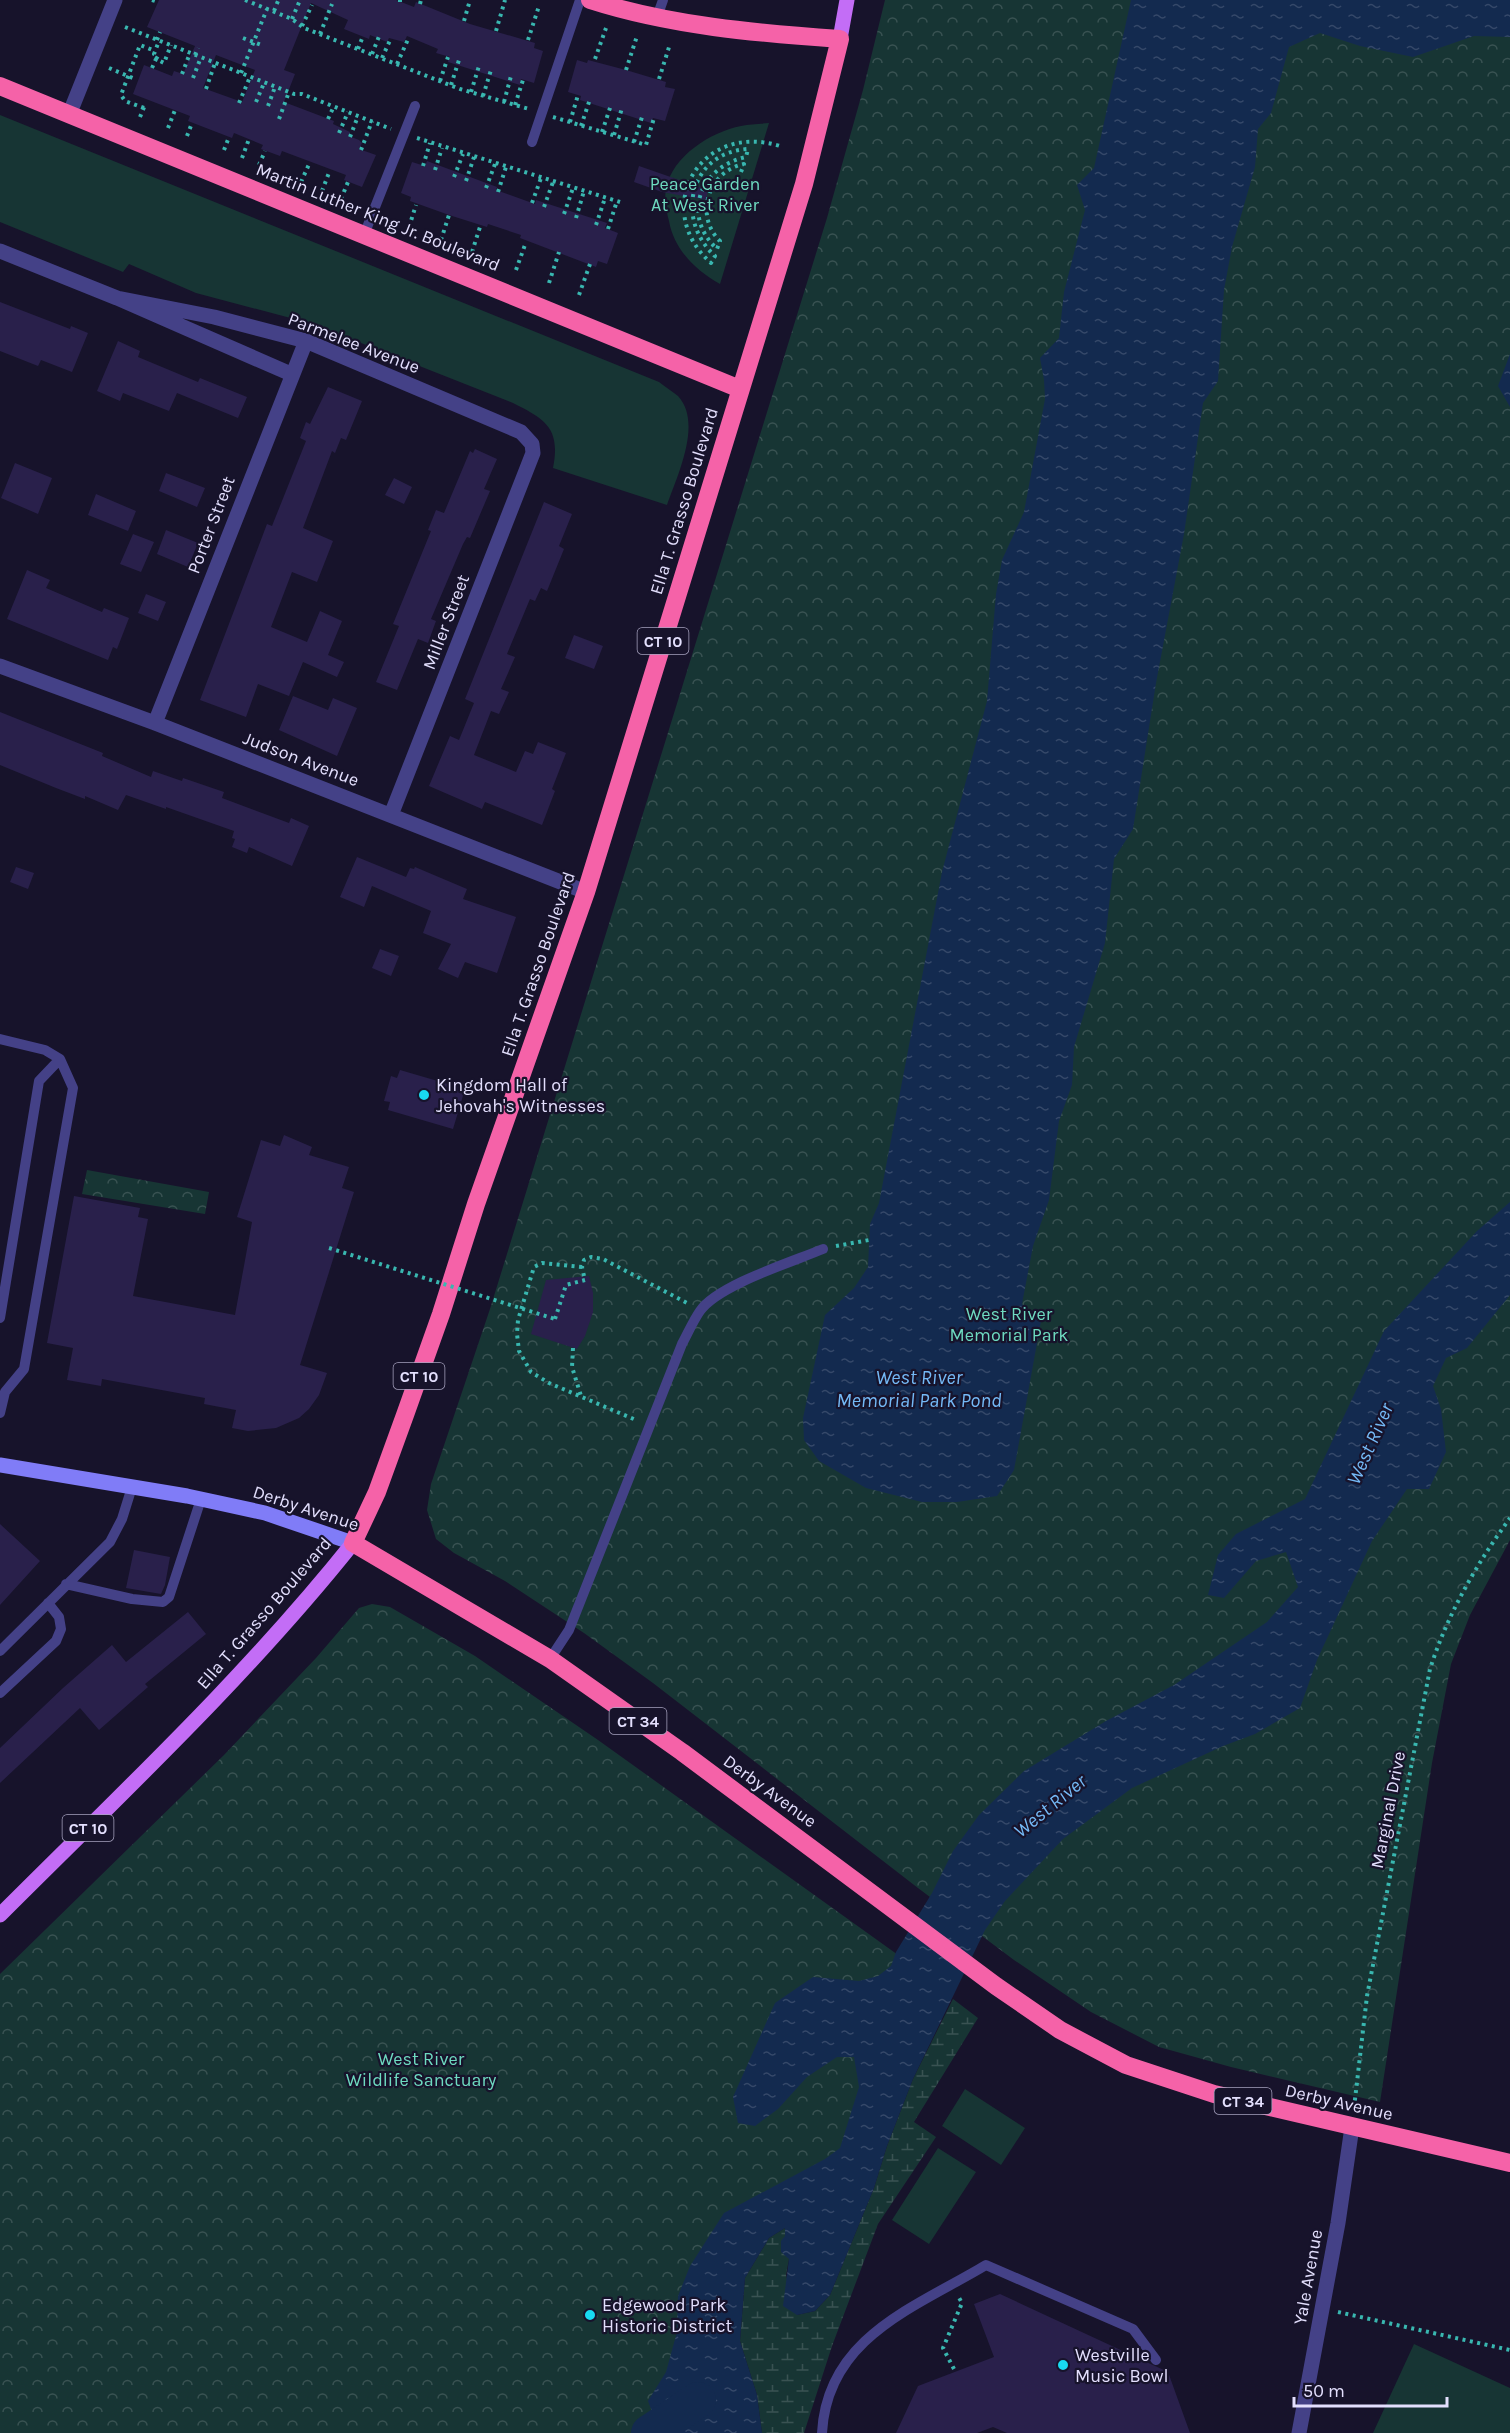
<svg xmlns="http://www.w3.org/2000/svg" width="1510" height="2433" font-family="Karla,sans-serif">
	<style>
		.green { fill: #173534 }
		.wetland { fill: url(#wetland-marsh) }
		.park { fill: url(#park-crowns) }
		.water { fill: url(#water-ripples) }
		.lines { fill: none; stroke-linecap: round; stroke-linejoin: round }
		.river { stroke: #132a4f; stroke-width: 36 }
		.building { fill: #29204b; fill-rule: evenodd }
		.path { stroke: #39b7b0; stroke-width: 4; stroke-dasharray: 3 4.5; stroke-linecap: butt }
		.lane { stroke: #444187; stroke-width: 10 }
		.street { stroke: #444187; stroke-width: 15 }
		.secondary { stroke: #807cf7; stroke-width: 15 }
		.primary { stroke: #c36df6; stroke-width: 15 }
		.highway { stroke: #f562a8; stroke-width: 18 }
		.path-bridge { stroke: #39b7b0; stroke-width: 4; stroke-dasharray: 3 4.5; stroke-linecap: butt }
		.poi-dot { fill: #18daf1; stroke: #17132b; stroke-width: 2 }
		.labels { text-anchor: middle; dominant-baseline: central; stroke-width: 4.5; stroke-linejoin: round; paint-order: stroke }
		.shield { fill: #17132b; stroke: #a6a2be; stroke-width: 1.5 }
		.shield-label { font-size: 16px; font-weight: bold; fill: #e3dffd }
		.park-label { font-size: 18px; fill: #6edac0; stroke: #17132b }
		.street-label { font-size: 18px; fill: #e3dffd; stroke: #17132b }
		.poi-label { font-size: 18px; fill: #e3dffd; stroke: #17132b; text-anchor: start }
		.water-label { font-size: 20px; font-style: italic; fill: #74b9f6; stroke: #17132b }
	</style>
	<defs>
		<pattern id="wetland-marsh" width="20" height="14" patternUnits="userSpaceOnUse" patternTransform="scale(1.5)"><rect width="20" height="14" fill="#173534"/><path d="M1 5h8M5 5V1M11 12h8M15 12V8" fill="none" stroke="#395252"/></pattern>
		<pattern id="park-crowns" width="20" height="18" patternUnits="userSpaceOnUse" patternTransform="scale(1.5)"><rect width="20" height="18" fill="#173534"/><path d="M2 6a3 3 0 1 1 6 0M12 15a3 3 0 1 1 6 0" fill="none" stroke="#395252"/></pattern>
		<pattern id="water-ripples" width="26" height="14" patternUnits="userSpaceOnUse" patternTransform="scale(1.5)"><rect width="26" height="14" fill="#132a4f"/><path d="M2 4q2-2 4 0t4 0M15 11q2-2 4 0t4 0" fill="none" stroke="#354869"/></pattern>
	</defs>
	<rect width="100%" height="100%" fill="#17132b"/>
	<path class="green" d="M0,115L659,382C665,387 672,391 678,396C703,423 677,476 667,505L553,468C561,428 545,419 513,403L313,324L196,293L129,264L123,272L0,222Z
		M769,123L720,284C695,270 674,249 669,221C666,210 664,200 666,189C672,156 711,132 741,126C750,124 759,124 769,123Z
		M965,2089L1025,2128L1001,2165L942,2126Z
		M938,2148L976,2172L929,2244L892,2220Z
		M1414,2344L1510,2388V2433H1373Z"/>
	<path class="wetland" d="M953,1999L978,2018L914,2122L936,2137L878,2224L832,2346L804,2433H762L757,2395L740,2341L745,2278L769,2238L785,2228L789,2259L786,2275L797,2315L815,2311L830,2295L874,2188L887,2146L913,2079Z"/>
	<path class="park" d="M885,0H1510V1540L1470,1615L1451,1664L1432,1763L1380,2102L1231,2067L1159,2047L1091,2012L1014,1960L918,1888L653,1683L584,1633L505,1581L454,1553L436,1539L427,1510L431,1484L490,1309L827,218L863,90Z
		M87,1170L209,1192L205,1214L82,1194Z
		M372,1604L390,1607L475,1656L598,1740L919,1970L866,2139L753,2226L710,2293L726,2433H0V1974L224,1755L316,1658L359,1608Z"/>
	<path class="water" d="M1131,0H1510V37L1474,36L1413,57L1360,46L1320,33L1289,47L1271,113L1258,129L1255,167L1232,247L1224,290L1218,381L1203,403L1184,534L1156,683L1133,829L1114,859L1105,943L1074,1047L1072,1085L1059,1121L1049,1200L1033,1246L1022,1304L1041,1321L1014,1470L997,1496L957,1502H922L866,1488L819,1461L804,1440L803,1418L825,1315L854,1288L868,1267L870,1224L879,1203L942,872L987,701L996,594L1002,560L1024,512L1045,399L1044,380L1040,358L1059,338L1064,292L1085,210L1077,185L1094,168Z
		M1510,354V407L1498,386Z
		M1510,1202V1295L1467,1348L1446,1358L1433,1386L1441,1409L1446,1452L1429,1489H1407L1372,1541L1317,1660L1300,1708L1255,1734L1223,1746L1132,1788L1063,1839L1005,1901L985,1930L913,2079L887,2146L874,2188L830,2295L815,2311L797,2315L783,2306L789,2259L781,2252V2241L785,2236V2228L769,2238L745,2278L740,2341L757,2395L762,2433H660L648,2401L666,2372L677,2332L678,2296L690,2266L724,2213L825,2159L840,2148L859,2087L854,2057H837L807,2077L778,2109L755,2126L738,2123L733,2097L775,2003L813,1977L859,1981L878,1976L891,1966L896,1952L932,1893L953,1851L979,1815L1024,1771L1106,1721L1174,1685L1267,1622L1298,1587L1286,1552L1256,1561L1224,1598L1208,1595L1218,1555L1236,1534L1305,1499L1384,1331L1477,1231Z"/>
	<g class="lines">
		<path class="river" d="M649,2433L698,2400"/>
	</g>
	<path class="building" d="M159,0H396L414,7L416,2L470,24L535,43L534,48L543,51L534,83L521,79L520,85L448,62L450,57L436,53L438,49L407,36L404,42L389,38L387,42L370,35L369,39L344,29L348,20L311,3L284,70L295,74L284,102L334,121L333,124L350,132L349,136L359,140L362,143L359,149L376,155L362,187L344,180L346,175L282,151L280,156L261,149L263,145L234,133L232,138L188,121L190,116L133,94L144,65L172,76L174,71L183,74L195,46L147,27ZM216,55L255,70L242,102L203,88Z
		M577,60L587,63L588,60L626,70L666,82L665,87L675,89L665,121L653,118L651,123L580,100L581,96L568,92Z
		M427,161L497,187L496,190L535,204L536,200L607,223L605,228L618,233L607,264L598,261L596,267L520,238L521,235L488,224L487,227L449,215L410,201L411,197L401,193L412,162L425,166Z
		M639,166L708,190L706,200L662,192L634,182Z
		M0,302L70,329L71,326L88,333L72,372L41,360L38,366L0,351Z
		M118,341L140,351L138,357L198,382L200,378L247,397L238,418L177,393L169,411L123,393L120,401L97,391Z
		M328,387L362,401L346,440L341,438L335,453L332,451L303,528L333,541L317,582L292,572L271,627L307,642L320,611L342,621L328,655L344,662L337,677L303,662L289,696L258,684L246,717L200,700L267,524L272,526L306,441L300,438L306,422L310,424Z
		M475,449L497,459L484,489L490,491L470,538L467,537L463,544L431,619L436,621L428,643L418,639L397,690L376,682L399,626L393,624L431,531L428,530L436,510L444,513L470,451L473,453Z
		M15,463L52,478L38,514L1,498Z
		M166,473L205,488L197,507L159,491Z
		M394,478L412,487L404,504L385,495Z
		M96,494L136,511L128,531L88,515Z
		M544,502L572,514L559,546L564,549L547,591L541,588L535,601L530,599L507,654L515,657L501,689L509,692L499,714L491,711L474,755L516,772L525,751L533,754L538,742L566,753L552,789L555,791L542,825L485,802L482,809L429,786L450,736L459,740L474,703L465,699Z
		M166,530L198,543L188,567L157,554Z
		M133,534L154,542L141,572L120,564Z
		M27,570L50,580L46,588L102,612L104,608L129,618L117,649L113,647L108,660L7,619Z
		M146,594L166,602L158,621L138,613Z
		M574,635L603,646L594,669L565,658Z
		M293,696L328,710L333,698L357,708L337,756L279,730Z
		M0,712L103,753L102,756L151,777L153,771L182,781L183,778L224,792L222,798L289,823L291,818L309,826L292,866L249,847L247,853L232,847L235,839L232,838L234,831L166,807V809L126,795L118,810L85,796V799L56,788L0,765Z
		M357,857L406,877L410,868L414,869L415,867L467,889L463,899L516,917L497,973L465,962L458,978L438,969L451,944L423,933L431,911L372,886L364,907L340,897Z
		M16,867L34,873L28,889L10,882Z
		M380,949L399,956L391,976L372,968Z
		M400,1070L465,1089L453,1129L388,1110L390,1102L384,1101L391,1076L397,1078Z
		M284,1135L312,1147L309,1155L349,1167L342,1188L354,1192L300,1365L327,1373L319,1395L309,1409L299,1418L276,1428L248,1431L232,1428L236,1410L204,1404L205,1398L102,1379L101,1386L67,1380L73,1348L47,1343L74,1196L140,1208L138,1217L148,1219L133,1296L235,1315L252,1222L237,1217L261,1140L280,1146Z
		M589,1276L593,1293V1312L585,1336L577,1349L531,1334L546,1280Z
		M0,1524L40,1561L0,1605Z
		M134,1550L170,1557L165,1585L161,1594L126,1588Z
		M188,1612L206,1634L145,1684L148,1687L99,1730L80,1708L0,1783V1748L63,1688L112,1645L126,1662Z
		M1000,2294L1168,2372L1190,2433H1007L993,2427L977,2433H896L918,2386L994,2357L974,2304Z"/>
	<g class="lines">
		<path class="path" d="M152,0L158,2
			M245,0L292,19L304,28L460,89L529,109
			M400,2V0
			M420,4L421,0
			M274,11L278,1
			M292,19L300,0
			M464,21L470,0
			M302,26L312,5
			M125,27L294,94H302L391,129
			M496,31L505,0
			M320,34L332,4
			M243,38L264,46
			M157,40L160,32
			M528,40L539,6
			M358,49L363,36
			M372,54L380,34
			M195,55L198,48
			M382,58L391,38
			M156,59L158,56L154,54L159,41
			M595,59L606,28
			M397,64L409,37
			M109,68L135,79
			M152,68L156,59L164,63L171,45
			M626,70L637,36
			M241,73L267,9
			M182,74L190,53
			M193,78L201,57
			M659,79L670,44
			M440,81L448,57
			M451,85L459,60
			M206,89L215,63
			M471,92L479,66
			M483,96L491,70
			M256,102L264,83
			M504,102L511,76
			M239,103L250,77
			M515,105L523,80
			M268,106L275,87
			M144,108L125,101L121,95L140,45L155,51
			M140,117L145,105
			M553,117L646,145L654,118
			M279,119L289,92
			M328,119L334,106
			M570,122L578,95
			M581,126L590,99
			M168,128L175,110
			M602,132L611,105
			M339,133L348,112
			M614,135L622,108
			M187,136L192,123
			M350,137L358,116
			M417,138L620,202
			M634,142L643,114
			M224,150L229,137
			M361,150L372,121
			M242,158L249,139
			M259,165L265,151
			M423,166L430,143
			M435,170L442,148
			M741,172L744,164C708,171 694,216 720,241L717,249C681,215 700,167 746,157L748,149C690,152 674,219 715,256L711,263C650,209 700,121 780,146
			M454,177L463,154
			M466,181L474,157
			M301,182L310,162
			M486,188L495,164
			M322,191L330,170
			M498,192L506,167
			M341,199L348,182
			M532,203L541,178
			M544,207L553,182
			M564,214L573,188
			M576,218L584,191
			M596,225L605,198
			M409,227L416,205
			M608,229L617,201
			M441,240L449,215
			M472,252L480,227
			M516,270L526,242
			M549,283L559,252
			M579,295L590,264
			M836,1246L869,1240
			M582,1267L542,1263L534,1267L518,1320L517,1334L519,1351L531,1372L549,1383L636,1420
			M584,1276L582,1267L584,1260L591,1257L603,1259L689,1304
			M555,1319L566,1285L585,1280
			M573,1348L572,1367L581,1396
			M1354,2108L1367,1996L1430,1669C1448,1613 1476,1565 1510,1518
			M1338,2312L1510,2350
			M954,2369L943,2348L962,2303L958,2296"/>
		<path class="lane" d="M657,17L663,0
			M532,142L580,0
			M364,235L415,106
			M0,1039L45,1050L60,1059L73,1088L24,1369L5,1392L0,1413
			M0,1318L39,1081L60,1059
			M66,1584L132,1599L163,1602L169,1597L201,1499
			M0,1651L110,1542L122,1519L132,1487
			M550,1659L569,1630L682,1344C688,1333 693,1321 700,1311C718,1285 792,1262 823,1249
			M0,1693L56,1641L61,1629L59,1617L48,1603
			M822,2433C827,2337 916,2307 986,2265L1133,2329L1156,2360"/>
		<path class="street" d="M69,115L115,0
			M0,251L117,298L291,374
			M117,298L214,317L306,341L521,432L532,444L533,453L391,815
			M0,666L155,723L586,892
			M155,723L306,341
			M1299,2433L1338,2223L1352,2127"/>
		<path class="secondary" d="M0,1465L187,1496L265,1513L353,1543"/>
		<path class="primary" d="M840,39L847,0
			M0,1915C121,1794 246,1677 353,1543"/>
		<path class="highway" d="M590,0C671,26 756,33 840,39L804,184L586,892L476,1204L441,1314L405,1415L377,1492L353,1543L550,1659L682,1752L996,1986L1060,2030L1126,2065L1214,2094L1510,2163
			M0,86L740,389"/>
		<path class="path-bridge" d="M329,1248L555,1319"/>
	</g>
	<g class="poi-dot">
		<circle cx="424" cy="1095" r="6"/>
		<circle cx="590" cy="2315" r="6"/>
		<circle cx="1063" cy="2365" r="6"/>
	</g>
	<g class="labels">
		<g class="shield">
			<rect x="637.5" y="628" width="51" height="26" rx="4.5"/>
			<rect x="393.5" y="1363" width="51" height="26" rx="4.5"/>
			<rect x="609.5" y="1708" width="57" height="26" rx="4.5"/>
			<rect x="62.5" y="1815" width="51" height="26" rx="4.5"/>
			<rect x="1214.5" y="2088" width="57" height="26" rx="4.5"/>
		</g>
		<g class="shield-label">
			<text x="663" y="641">CT 10</text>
			<text x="419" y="1376">CT 10</text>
			<text x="638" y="1721">CT 34</text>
			<text x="88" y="1828">CT 10</text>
			<text x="1243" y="2101">CT 34</text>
		</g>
		<g class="park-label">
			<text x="705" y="184">Peace Garden<tspan x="705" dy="21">At West River</tspan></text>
			<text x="1009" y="1314">West River<tspan x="1009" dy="21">Memorial Park</tspan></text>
			<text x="421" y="2059">West River<tspan x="421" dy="21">Wildlife Sanctuary</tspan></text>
		</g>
		<g class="street-label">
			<text transform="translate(378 217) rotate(22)">Martin Luther King Jr. Boulevard</text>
			<text transform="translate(354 343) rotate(21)">Parmelee Avenue</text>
			<text transform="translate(684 501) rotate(-73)">Ella T. Grasso Boulevard</text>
			<text transform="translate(211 525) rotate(-69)">Porter Street</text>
			<text transform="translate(446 622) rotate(-69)">Miller Street</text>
			<text transform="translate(301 759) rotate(21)">Judson Avenue</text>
			<text transform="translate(538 964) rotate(-71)">Ella T. Grasso Boulevard</text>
			<text transform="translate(306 1508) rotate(18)">Derby Avenue</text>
			<text transform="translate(264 1613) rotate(-49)">Ella T. Grasso Boulevard</text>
			<text transform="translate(770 1791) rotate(36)">Derby Avenue</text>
			<text transform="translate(1388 1810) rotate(-79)">Marginal Drive</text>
			<text transform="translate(1339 2102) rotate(13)">Derby Avenue</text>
			<text transform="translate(1308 2277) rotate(-80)">Yale Avenue</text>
		</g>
		<g class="poi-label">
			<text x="436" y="1085">Kingdom Hall of<tspan x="436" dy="21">Jehovah's Witnesses</tspan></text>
			<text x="602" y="2305">Edgewood Park<tspan x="602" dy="21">Historic District</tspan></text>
			<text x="1075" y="2355">Westville<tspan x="1075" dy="21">Music Bowl</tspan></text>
		</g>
		<g class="water-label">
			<text x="919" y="1377">West River<tspan x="919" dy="23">Memorial Park Pond</tspan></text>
			<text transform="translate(1370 1444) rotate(-66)">West River</text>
			<text transform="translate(1050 1806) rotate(-39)">West River</text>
		</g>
	</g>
	<path d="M1294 2397v9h153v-9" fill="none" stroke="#e3dffd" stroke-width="3"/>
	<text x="1303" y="2397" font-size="18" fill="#e3dffd" stroke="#17132b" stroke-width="4.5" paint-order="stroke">50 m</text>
</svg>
